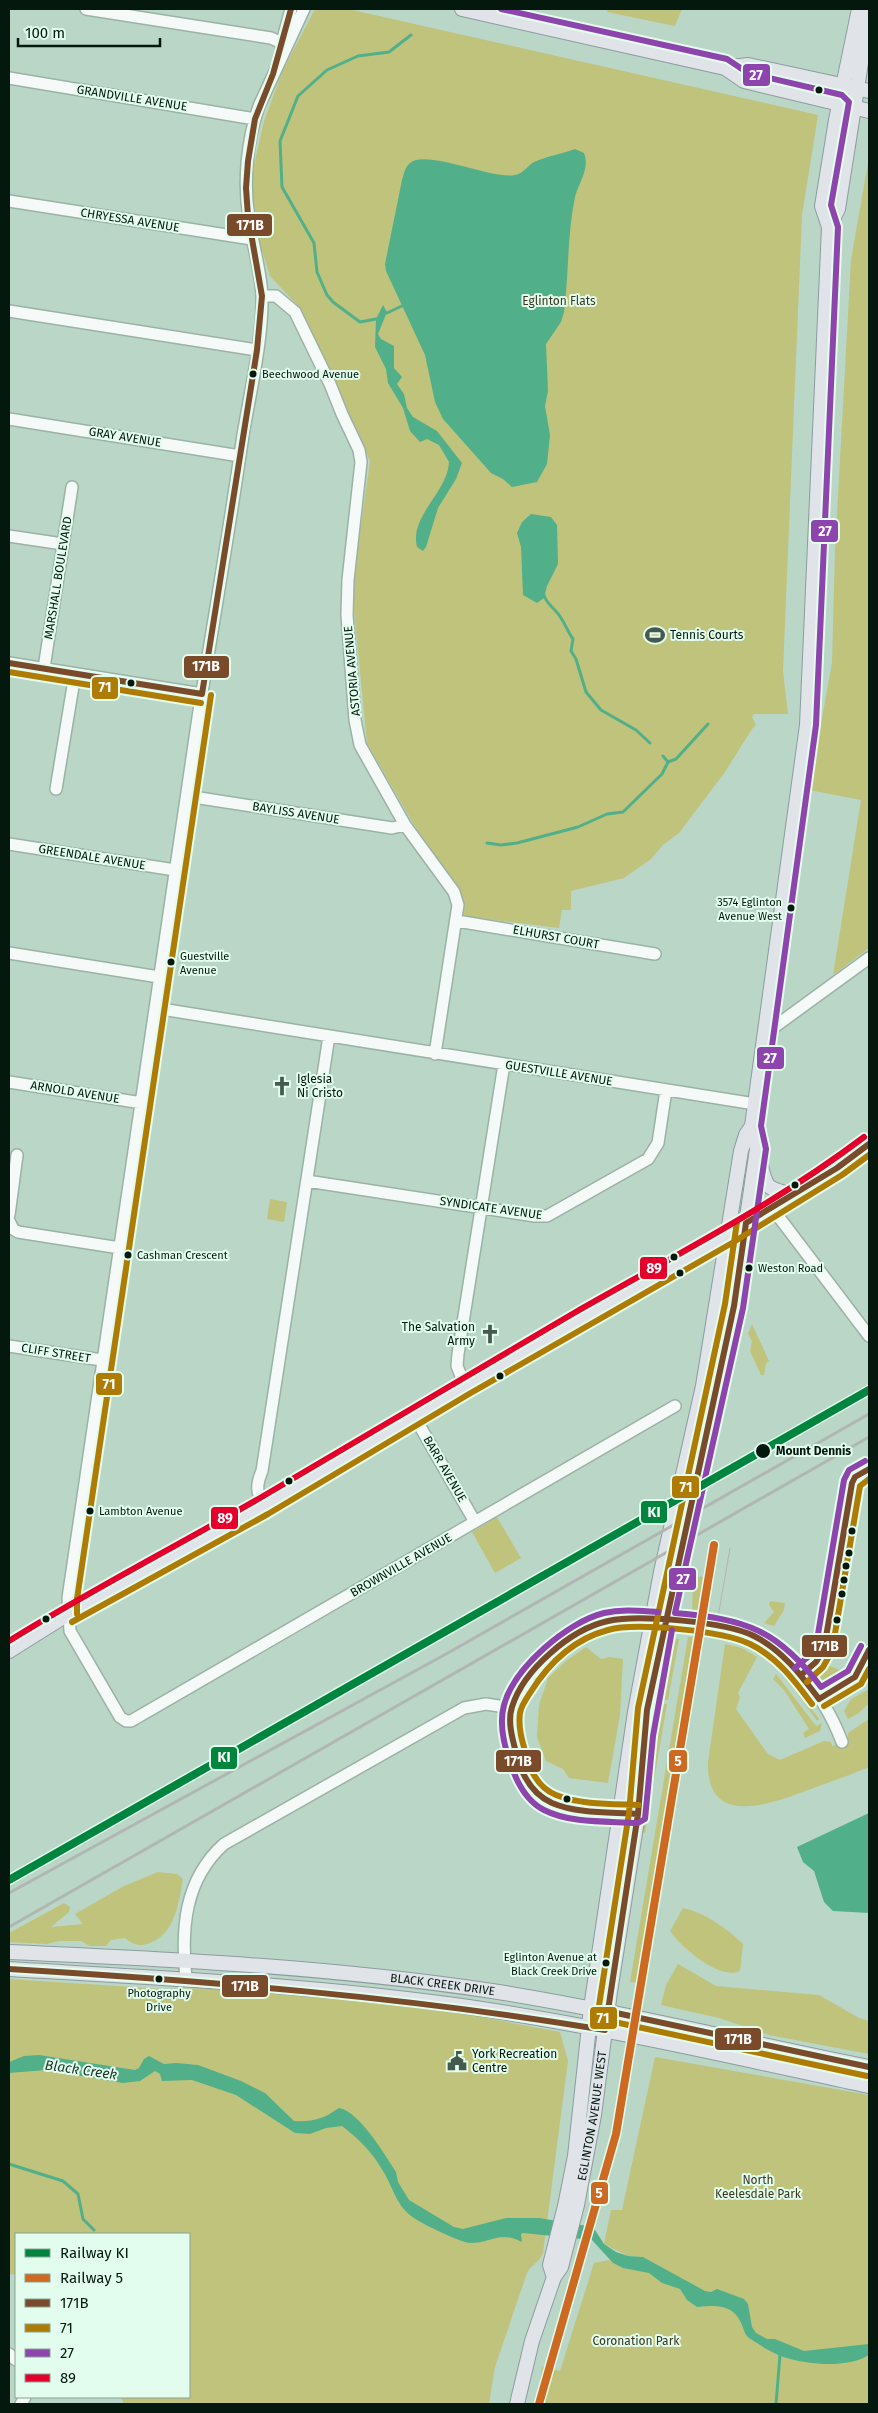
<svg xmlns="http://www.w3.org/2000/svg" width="878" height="2413" font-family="'Fira Sans',sans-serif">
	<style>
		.green { fill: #c0c37b }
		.water { fill: #51b089 }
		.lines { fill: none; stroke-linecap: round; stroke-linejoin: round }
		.stream { stroke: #51b089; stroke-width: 3 }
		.minor-casing { stroke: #9bb2a6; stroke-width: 14 }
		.major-casing { stroke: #8c9b9f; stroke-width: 16 }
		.minor { stroke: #f5f9f7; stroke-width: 11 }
		.major { stroke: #e0e4e9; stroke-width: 14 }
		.tram { stroke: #b0b7b3; stroke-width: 1 }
		.rail { stroke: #b0b7b3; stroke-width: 3 }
		.minor-bridge-casing { stroke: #9bb2a6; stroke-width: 14; stroke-linecap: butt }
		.minor-bridge { stroke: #f5f9f7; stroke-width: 11 }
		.bus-1-casing { stroke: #e2fdee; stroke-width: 10 }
		.bus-2-casing { stroke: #e2fdee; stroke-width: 10 }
		.bus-3-casing { stroke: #e2fdee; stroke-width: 10 }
		.bus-4-casing { stroke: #e2fdee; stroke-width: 10 }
		.bus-1 { stroke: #7a4b2a; stroke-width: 6 }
		.bus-2 { stroke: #ae7b04; stroke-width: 6 }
		.bus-3 { stroke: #8e44ad; stroke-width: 6 }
		.bus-4 { stroke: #e4002b; stroke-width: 6 }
		.rail-1-casing { stroke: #e2fdee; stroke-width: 11 }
		.rail-2-casing { stroke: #e2fdee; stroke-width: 11 }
		.rail-1 { stroke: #00853f; stroke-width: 8 }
		.rail-2 { stroke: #cd6920; stroke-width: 8 }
		.bus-dot { fill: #04180e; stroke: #e2fdee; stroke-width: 2 }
		.labels { text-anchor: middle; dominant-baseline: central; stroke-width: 4; stroke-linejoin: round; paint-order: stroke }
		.bus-label { font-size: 11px; fill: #04180e; stroke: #e2fdee; text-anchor: start }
		.street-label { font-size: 12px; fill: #04180e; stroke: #e2fdee }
		.park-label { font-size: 12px; fill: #3c3921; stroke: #e2fdee }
		.poi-label { font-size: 12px; fill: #04180e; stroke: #e2fdee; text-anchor: start }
		.stop-label { font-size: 12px; font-weight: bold; fill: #04180e; stroke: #e2fdee; text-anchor: start }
		.water-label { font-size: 14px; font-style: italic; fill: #1e372a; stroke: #e2fdee }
		.line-badge { stroke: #e2fdee; stroke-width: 2 }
		.badge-label { font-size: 14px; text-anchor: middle; font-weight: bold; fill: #fff }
	</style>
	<rect width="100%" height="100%" fill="#bad6c7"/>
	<path class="green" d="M315,9H348L818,115L802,215L783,671L788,714H754L752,717L756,725L752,729L725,772L679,833L663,845L651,859L624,878L571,891V910H562L559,928L462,916L463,909L456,891L410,818L367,743L352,590L370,461L299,307L270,276L253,221L251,178L264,121L283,70Z
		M608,9H682L675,26L607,12Z
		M869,157V948L833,975L861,800L809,790L832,663L835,551L851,260Z
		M270,1199L287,1202L284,1222L267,1219Z
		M752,1324L769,1361L766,1363L764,1375H761L750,1351L752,1341L748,1334Z
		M497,1517L521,1558L495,1573L472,1532Z
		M693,1576L703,1577L697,1614L692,1613Z
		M770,1601L785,1603L784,1610L774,1626L764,1623L774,1612L769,1605Z
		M688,1637H693L691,1650L637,1983L630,1982Z
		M676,1639H679L668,1700H663L671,1651Z
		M746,1642L779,1666L819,1719L817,1721C797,1693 776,1660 743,1645Z
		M725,1644L742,1648L757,1657L738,1693L740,1697L736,1709L768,1754L780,1760L824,1741L831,1742L832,1746L848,1741V1733L869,1719V1767C850,1775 830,1782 811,1789C773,1803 706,1830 708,1762Z
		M586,1647L601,1659L609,1657L623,1659L620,1715L608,1783L569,1778L563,1769L546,1761L537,1737L539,1705L548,1678L566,1661Z
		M825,1664L844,1672L846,1679L835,1685H824L816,1676L819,1668Z
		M776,1674L816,1726L822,1723L820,1731L805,1738L803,1733L809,1729L784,1690L773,1679Z
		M869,1689V1703L859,1713L848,1719L844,1711L851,1699Z
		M658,1703L667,1704L645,1833L641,1832L650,1733Z
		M158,1872L177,1874L183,1879C179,1902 175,1934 150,1943C140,1947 133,1945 125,1938L111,1940L106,1946H90L81,1941H59L47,1944L9,1942V1933L64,1903L70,1907L69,1912L51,1927L83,1924L75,1914L124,1886Z
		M683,1908C706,1913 726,1928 743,1944L740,1971C720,1981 681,1947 670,1931Z
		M678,1964L716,1986L819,1995L859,2018L869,2021V2054L769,2035L719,2018L661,2005L666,1985Z
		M9,1979L164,1989L213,1988L318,1996L444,2010L560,2032L568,2061L543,2253C538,2264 530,2266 527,2273L495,2367L489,2404H124L121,2397H189V2234H16V2275L9,2274Z
		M655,2057L869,2095V2404H537L542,2367L560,2371L594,2263L609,2260L623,2268L646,2271L656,2277L666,2270L643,2257L628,2256L604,2244L611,2210H622Z"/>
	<path class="water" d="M575,149L584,153C590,169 579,182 575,197C567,235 569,274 564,312L561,322L546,344L548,391L545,406L550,435L547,464L537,482L512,487L503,479L491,473L443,419L435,402L425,355L386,271L385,264L402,180C404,174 405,167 410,163C427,149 492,180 515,175C523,174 528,165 534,162C547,156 562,154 575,149Z
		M383,305L387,312L378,334L381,339L394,346V368L402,377L397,384L404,394L407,408L413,417L437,431L462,463L456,479L438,508L426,547L423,551L417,547C409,516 448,492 449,462L439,445L427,439L420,442L410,431L403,408L388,383L386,369L375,347L376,319Z
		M531,514L551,517L557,525L558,564L547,586L544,598L537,603L523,595L521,547L517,533L522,522Z
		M869,1813V1913L833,1911L824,1902L814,1871L803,1862L797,1847Z
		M39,2055L135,2070L139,2068L144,2059L149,2056L164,2064L176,2063L198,2065L241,2081L265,2093L294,2121C313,2122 323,2119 339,2108C359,2111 385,2155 396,2172L398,2182L409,2200L454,2227L463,2229L506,2218H539L593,2227L604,2244L616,2252L628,2256L643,2257L705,2291L711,2292L717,2289L744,2299L748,2304L752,2327L756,2333L767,2339H775L804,2351L869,2344V2355C848,2368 810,2365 787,2358C775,2355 760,2345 749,2338C745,2335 744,2330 742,2325C734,2304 716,2305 697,2307L687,2300L680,2289L662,2283L649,2273L623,2268L613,2263L592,2240L523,2233L521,2234L522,2242C499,2230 492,2243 470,2243C462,2243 422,2224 414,2218C396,2206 394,2189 383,2171C373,2153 358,2138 342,2126L326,2128L310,2134L295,2133L236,2095L192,2080L162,2081L160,2074L155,2071L140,2081L123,2083L46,2070L9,2073V2062L24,2056Z"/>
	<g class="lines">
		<path class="stream" d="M387,313L406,304
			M376,319L360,322L333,302L327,295L317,272L314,243L282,187L280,141L298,96L327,70L358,56L389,52L411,35
			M544,595C546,604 556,609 561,618C566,625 567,631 573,639L571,651L576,659L586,692L601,710L636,730L650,743
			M663,756L668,762
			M668,762L676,759L708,724
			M487,843L501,845L517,843L578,827L607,814L623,812L662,774L668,762
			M9,2164L63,2181L78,2194L83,2219L94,2230
			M776,2404L780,2355"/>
		<defs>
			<path id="minor" d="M86,9L271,38L282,43
				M304,9L259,106C247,140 243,182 249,218C252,243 261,271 262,296C263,338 250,393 243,435C230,525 215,614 200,704L68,1598L70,1631L120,1717L126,1721H131L675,1406
				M281,46L291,9
				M9,78L255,119
				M9,201L252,239
				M262,296H276L295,312L330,384L342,414L359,450L361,462L348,580L347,615L355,720L360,745L405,825L454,892L458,905L435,1054
				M9,311L257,350
				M9,419L240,456
				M9,536L63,544
				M9,663L202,694
				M44,668L72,487
				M56,789L75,674
				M187,796L392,828L405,825
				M9,844L175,870
				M457,921L655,954
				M9,953L159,977
				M155,1008L755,1104
				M766,1033L869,958
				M9,1082L142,1103
				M307,1181L535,1216H547L648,1159L658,1143L666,1090
				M772,1208L869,1336
				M9,1215L17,1155
				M9,1221L13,1229L18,1232L120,1248
				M9,1346L102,1360
				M465,1386L457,1366L458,1354L504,1064
				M414,1416L475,1522
				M264,1506C256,1492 256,1485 262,1471L329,1036
				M636,1619C589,1619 552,1644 526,1683C521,1691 513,1701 512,1710C510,1726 513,1743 518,1759C523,1776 531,1792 548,1801C570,1813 612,1812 638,1814
				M726,1628C780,1639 823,1691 842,1742
				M186,1979C181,1929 184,1880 224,1844L464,1708L486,1704L512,1708
				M9,2354L16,2360
				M21,2404L25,2397"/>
			<g id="major">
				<path d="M462,9L725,68L748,65L869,91"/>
				<path d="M725,68L744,81L869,111"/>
				<path d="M829,227L838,209L869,12"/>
				<path d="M759,1157C766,1187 763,1188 794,1195"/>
				<path d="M9,1651L68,1614L264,1506L465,1386L728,1235L837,1168L869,1144"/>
				<path id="s1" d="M9,1952C170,1959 332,1967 492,1991C619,2011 743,2042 869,2067"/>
				<path d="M9,1969C160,1978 312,1985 462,2006C599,2026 734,2057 869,2086"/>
				<path d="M554,2277L550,2265L565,2206L575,2156L591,2008L635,1712L661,1572L703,1386L741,1151L746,1135L752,1126"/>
				<path id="s2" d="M517,2404L532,2341L554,2277L561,2267L577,2205L594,2115L610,1992L638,1814L647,1710L658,1651L734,1306L757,1149L752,1126L807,725L829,227L822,206L836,120L859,9"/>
			</g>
		</defs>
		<use href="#minor" class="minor-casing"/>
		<use href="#major" class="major-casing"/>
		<use href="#minor" class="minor"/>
		<use href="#major" class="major"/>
		<path class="tram" d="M718,1617L730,1548"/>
		<path class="rail" d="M9,1893L446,1654L869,1414
			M9,1927L869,1437"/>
		<defs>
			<path id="minor-bridge" d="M636,1619L726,1628"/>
		</defs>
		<use href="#minor-bridge" class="minor-bridge-casing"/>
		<use href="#minor-bridge" class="minor-bridge"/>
		<defs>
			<path id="bus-1" d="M9,663L202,694L257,350L262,296L248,216L246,188L248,161L255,119L273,74L291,9
				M746,1223L837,1168L869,1144
				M801,1675L816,1662L824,1649L852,1483L855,1477L869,1469
				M819,1699L855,1677L869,1650
				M638,1814C610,1812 578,1814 552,1803C532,1794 522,1775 517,1756C513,1741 507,1722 512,1707C523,1670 571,1629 608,1621C639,1614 726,1622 754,1636C782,1650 801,1675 819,1699
				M9,1969C209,1981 407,1997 605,2030L638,1814L647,1710L734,1306L746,1223
				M607,2011L869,2067"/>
			<path id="bus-2" d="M9,672L201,703
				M737,1222L725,1304L638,1708L629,1813L598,2012L605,2020L867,2076
				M77,1614V1599L211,695
				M72,1622L268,1514L469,1394L732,1243L842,1175L869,1155
				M807,1682L823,1667L832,1651L860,1486L869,1479
				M824,1706L861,1684L869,1669
				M639,1805C612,1804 581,1805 556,1795C539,1788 530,1771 526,1754C522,1741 518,1727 520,1713C521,1706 526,1699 530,1693C548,1664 574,1639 608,1630C636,1622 723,1631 750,1644C777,1657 795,1681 812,1704"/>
			<path id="bus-3" d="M501,9L727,59L748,73L842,95L849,102L831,205L838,227L816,725L761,1126L766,1149L743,1308L675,1613C746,1619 778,1630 821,1687L848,1671L861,1646
				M658,1612C640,1611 622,1609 604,1613C567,1622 514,1668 504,1705C499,1723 504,1745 510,1762C516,1781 526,1801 544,1810C571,1824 609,1821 638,1823L645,1819L653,1736L672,1630
				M795,1668L809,1656L816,1646L844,1480L849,1470L865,1461"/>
			<path id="bus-4" d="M9,1641C91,1590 177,1546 260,1498C365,1437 469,1374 574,1313C672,1257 774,1205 864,1137"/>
		</defs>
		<use href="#bus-1" class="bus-1-casing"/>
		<use href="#bus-2" class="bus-2-casing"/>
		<use href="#bus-3" class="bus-3-casing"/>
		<use href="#bus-4" class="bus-4-casing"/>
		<use href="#bus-1" class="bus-1"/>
		<use href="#bus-2" class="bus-2"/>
		<use href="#bus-3" class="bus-3"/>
		<use href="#bus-4" class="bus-4"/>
		<defs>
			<path id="rail-1" d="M9,1880L869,1390"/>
			<path id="rail-2" d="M539,2404L616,2134L714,1545"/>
		</defs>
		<use href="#rail-1" class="rail-1-casing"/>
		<use href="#rail-2" class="rail-2-casing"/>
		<use href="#rail-1" class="rail-1"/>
		<use href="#rail-2" class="rail-2"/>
	</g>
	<defs>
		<symbol id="stadium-bare" viewBox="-9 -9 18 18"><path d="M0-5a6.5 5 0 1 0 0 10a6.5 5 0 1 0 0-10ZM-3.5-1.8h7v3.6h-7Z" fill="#445a4f" stroke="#e2fdee" stroke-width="2.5" paint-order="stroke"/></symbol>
		<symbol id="church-bare" viewBox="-9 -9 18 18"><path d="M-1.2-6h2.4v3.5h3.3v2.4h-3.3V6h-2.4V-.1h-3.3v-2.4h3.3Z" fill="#445a4f" stroke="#e2fdee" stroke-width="2.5" paint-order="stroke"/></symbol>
		<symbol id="civic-bare" viewBox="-9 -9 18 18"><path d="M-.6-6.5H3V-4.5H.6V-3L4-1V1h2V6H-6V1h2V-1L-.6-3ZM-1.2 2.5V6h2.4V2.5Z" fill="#445a4f" stroke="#e2fdee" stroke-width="2.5" paint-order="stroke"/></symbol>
	</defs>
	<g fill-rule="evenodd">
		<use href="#stadium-bare" x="641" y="621" width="28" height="28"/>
		<use href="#church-bare" x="268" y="1072" width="28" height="28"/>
		<use href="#church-bare" x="476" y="1320" width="28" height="28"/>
		<use href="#civic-bare" x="443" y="2047" width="28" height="28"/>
	</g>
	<g class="bus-dot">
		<circle cx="819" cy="90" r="4.5"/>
		<circle cx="253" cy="374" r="4.5"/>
		<circle cx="131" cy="683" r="4.5"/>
		<circle cx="791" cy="908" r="4.5"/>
		<circle cx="171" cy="962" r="4.5"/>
		<circle cx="795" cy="1185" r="4.5"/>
		<circle cx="128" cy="1255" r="4.5"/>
		<circle cx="674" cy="1257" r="4.5"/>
		<circle cx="749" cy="1268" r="4.5"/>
		<circle cx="680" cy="1273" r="4.5"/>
		<circle cx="500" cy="1376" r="4.5"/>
		<circle cx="763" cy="1451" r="8"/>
		<circle cx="289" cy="1481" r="4.5"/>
		<circle cx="90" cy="1511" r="4.5"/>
		<circle cx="852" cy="1531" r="4.5"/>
		<circle cx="849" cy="1553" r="4.5"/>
		<circle cx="846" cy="1566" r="4.5"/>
		<circle cx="844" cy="1580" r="4.5"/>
		<circle cx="842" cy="1594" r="4.5"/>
		<circle cx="46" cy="1619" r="4.5"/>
		<circle cx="837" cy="1620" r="4.5"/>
		<circle cx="567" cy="1799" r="4.5"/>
		<circle cx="606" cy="1963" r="4.5"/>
		<circle cx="159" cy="1979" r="4.5"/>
	</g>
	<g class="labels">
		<g class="bus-label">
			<text x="262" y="374">Beechwood Avenue</text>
			<text x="782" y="902" text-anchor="end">3574 Eglinton<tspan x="782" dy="14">Avenue West</tspan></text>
			<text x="180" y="956">Guestville<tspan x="180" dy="14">Avenue</tspan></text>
			<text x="137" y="1255">Cashman Crescent</text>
			<text x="758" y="1268">Weston Road</text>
			<text x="99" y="1511">Lambton Avenue</text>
			<text x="597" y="1957" text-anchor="end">Eglinton Avenue at<tspan x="597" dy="14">Black Creek Drive</tspan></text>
			<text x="159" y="1993" text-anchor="middle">Photography<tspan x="159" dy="14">Drive</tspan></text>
		</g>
		<g class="street-label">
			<text transform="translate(132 98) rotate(9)">GRANDVILLE AVENUE</text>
			<text transform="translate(130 220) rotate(9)">CHRYESSA AVENUE</text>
			<text transform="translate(125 437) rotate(9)">GRAY AVENUE</text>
			<text transform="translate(58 578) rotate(-81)">MARSHALL BOULEVARD</text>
			<text transform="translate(352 671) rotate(-95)">ASTORIA AVENUE</text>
			<text transform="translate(296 813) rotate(9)">BAYLISS AVENUE</text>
			<text transform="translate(92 857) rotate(9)">GREENDALE AVENUE</text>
			<text transform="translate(556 937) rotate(10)">ELHURST COURT</text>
			<text transform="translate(559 1073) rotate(9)">GUESTVILLE AVENUE</text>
			<text transform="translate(75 1092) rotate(9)">ARNOLD AVENUE</text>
			<text transform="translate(491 1208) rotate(8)">SYNDICATE AVENUE</text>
			<text transform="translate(56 1353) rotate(9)">CLIFF STREET</text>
			<text transform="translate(445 1469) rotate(60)">BARR AVENUE</text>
			<text transform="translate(401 1565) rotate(-30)">BROWNVILLE AVENUE</text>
			<text stroke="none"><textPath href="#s1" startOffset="435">BLACK CREEK DRIVE</textPath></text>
			<text stroke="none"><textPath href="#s2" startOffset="299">EGLINTON AVENUE WEST</textPath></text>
		</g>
		<g class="park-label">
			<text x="559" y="301">Eglinton Flats</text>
			<text x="758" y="2180">North<tspan x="758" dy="14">Keelesdale Park</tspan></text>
			<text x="636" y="2341">Coronation Park</text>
		</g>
		<g class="poi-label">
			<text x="670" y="635">Tennis Courts</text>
			<text x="297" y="1079">Iglesia<tspan x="297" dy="14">Ni Cristo</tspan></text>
			<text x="475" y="1327" text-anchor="end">The Salvation<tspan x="475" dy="14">Army</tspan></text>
			<text x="472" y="2054">York Recreation<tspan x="472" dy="14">Centre</tspan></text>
		</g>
		<g class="stop-label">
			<text x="776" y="1451">Mount Dennis</text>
		</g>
		<g class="water-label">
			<text transform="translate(81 2070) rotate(8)">Black Creek</text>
		</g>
	</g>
	<g class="line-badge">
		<rect x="742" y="63" width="29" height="24" rx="5" fill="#8e44ad"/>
		<rect x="226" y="213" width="47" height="24" rx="5" fill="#7a4b2a"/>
		<rect x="810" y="519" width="29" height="24" rx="5" fill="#8e44ad"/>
		<rect x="183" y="655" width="47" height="24" rx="5" fill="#7a4b2a"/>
		<rect x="91" y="676" width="28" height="24" rx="5" fill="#ae7b04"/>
		<rect x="756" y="1046" width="29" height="24" rx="5" fill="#8e44ad"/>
		<rect x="639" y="1256" width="29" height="24" rx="5" fill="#e4002b"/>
		<rect x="95" y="1372" width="28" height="24" rx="5" fill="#ae7b04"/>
		<rect x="671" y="1475" width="29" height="24" rx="5" fill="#ae7b04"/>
		<rect x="640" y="1500" width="28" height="24" rx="5" fill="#00853f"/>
		<rect x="210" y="1506" width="29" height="24" rx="5" fill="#e4002b"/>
		<rect x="668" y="1567" width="29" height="24" rx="5" fill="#8e44ad"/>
		<rect x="801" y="1634" width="47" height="24" rx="5" fill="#7a4b2a"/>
		<rect x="210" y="1746" width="28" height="24" rx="5" fill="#00853f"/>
		<rect x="495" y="1749" width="47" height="24" rx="5" fill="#7a4b2a"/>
		<rect x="668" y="1749" width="20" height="24" rx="5" fill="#cd6920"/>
		<rect x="221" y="1974" width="48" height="24" rx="5" fill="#7a4b2a"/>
		<rect x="589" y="2006" width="29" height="24" rx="5" fill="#ae7b04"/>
		<rect x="714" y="2027" width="48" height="24" rx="5" fill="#7a4b2a"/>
		<rect x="590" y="2181" width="19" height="24" rx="5" fill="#cd6920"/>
	</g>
	<g class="badge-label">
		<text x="756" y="80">27</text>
		<text x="250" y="230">171B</text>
		<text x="825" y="536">27</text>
		<text x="206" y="671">171B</text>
		<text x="105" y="692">71</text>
		<text x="770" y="1063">27</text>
		<text x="654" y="1273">89</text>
		<text x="109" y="1389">71</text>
		<text x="686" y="1492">71</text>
		<text x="654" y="1517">KI</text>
		<text x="225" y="1523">89</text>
		<text x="683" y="1584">27</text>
		<text x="825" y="1651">171B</text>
		<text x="224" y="1762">KI</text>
		<text x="518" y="1766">171B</text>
		<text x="678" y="1766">5</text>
		<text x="245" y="1991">171B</text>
		<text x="603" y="2023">71</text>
		<text x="738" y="2044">171B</text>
		<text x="599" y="2198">5</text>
	</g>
	<rect width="878" height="2413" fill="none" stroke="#04180e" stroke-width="20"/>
	<rect x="15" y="2233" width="175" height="165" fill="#e2fdee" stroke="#89a194"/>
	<rect x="25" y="2249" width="25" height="8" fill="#00853f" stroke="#89a194"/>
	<text x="60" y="2258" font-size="15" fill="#04180e">Railway KI</text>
	<rect x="25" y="2274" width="25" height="8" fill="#cd6920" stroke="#89a194"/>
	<text x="60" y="2283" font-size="15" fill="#04180e">Railway 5</text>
	<rect x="25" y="2299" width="25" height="8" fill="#7a4b2a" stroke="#89a194"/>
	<text x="60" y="2308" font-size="15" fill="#04180e">171B</text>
	<rect x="25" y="2324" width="25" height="8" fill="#ae7b04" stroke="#89a194"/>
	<text x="60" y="2333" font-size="15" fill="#04180e">71</text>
	<rect x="25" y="2349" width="25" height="8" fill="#8e44ad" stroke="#89a194"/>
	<text x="60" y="2358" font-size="15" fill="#04180e">27</text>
	<rect x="25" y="2374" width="25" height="8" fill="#e4002b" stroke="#89a194"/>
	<text x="60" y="2383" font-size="15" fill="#04180e">89</text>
	<path d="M18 38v8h142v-8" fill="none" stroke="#04180e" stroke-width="2.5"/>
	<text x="25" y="38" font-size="15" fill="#04180e" stroke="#e2fdee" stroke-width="4" paint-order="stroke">100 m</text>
</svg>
